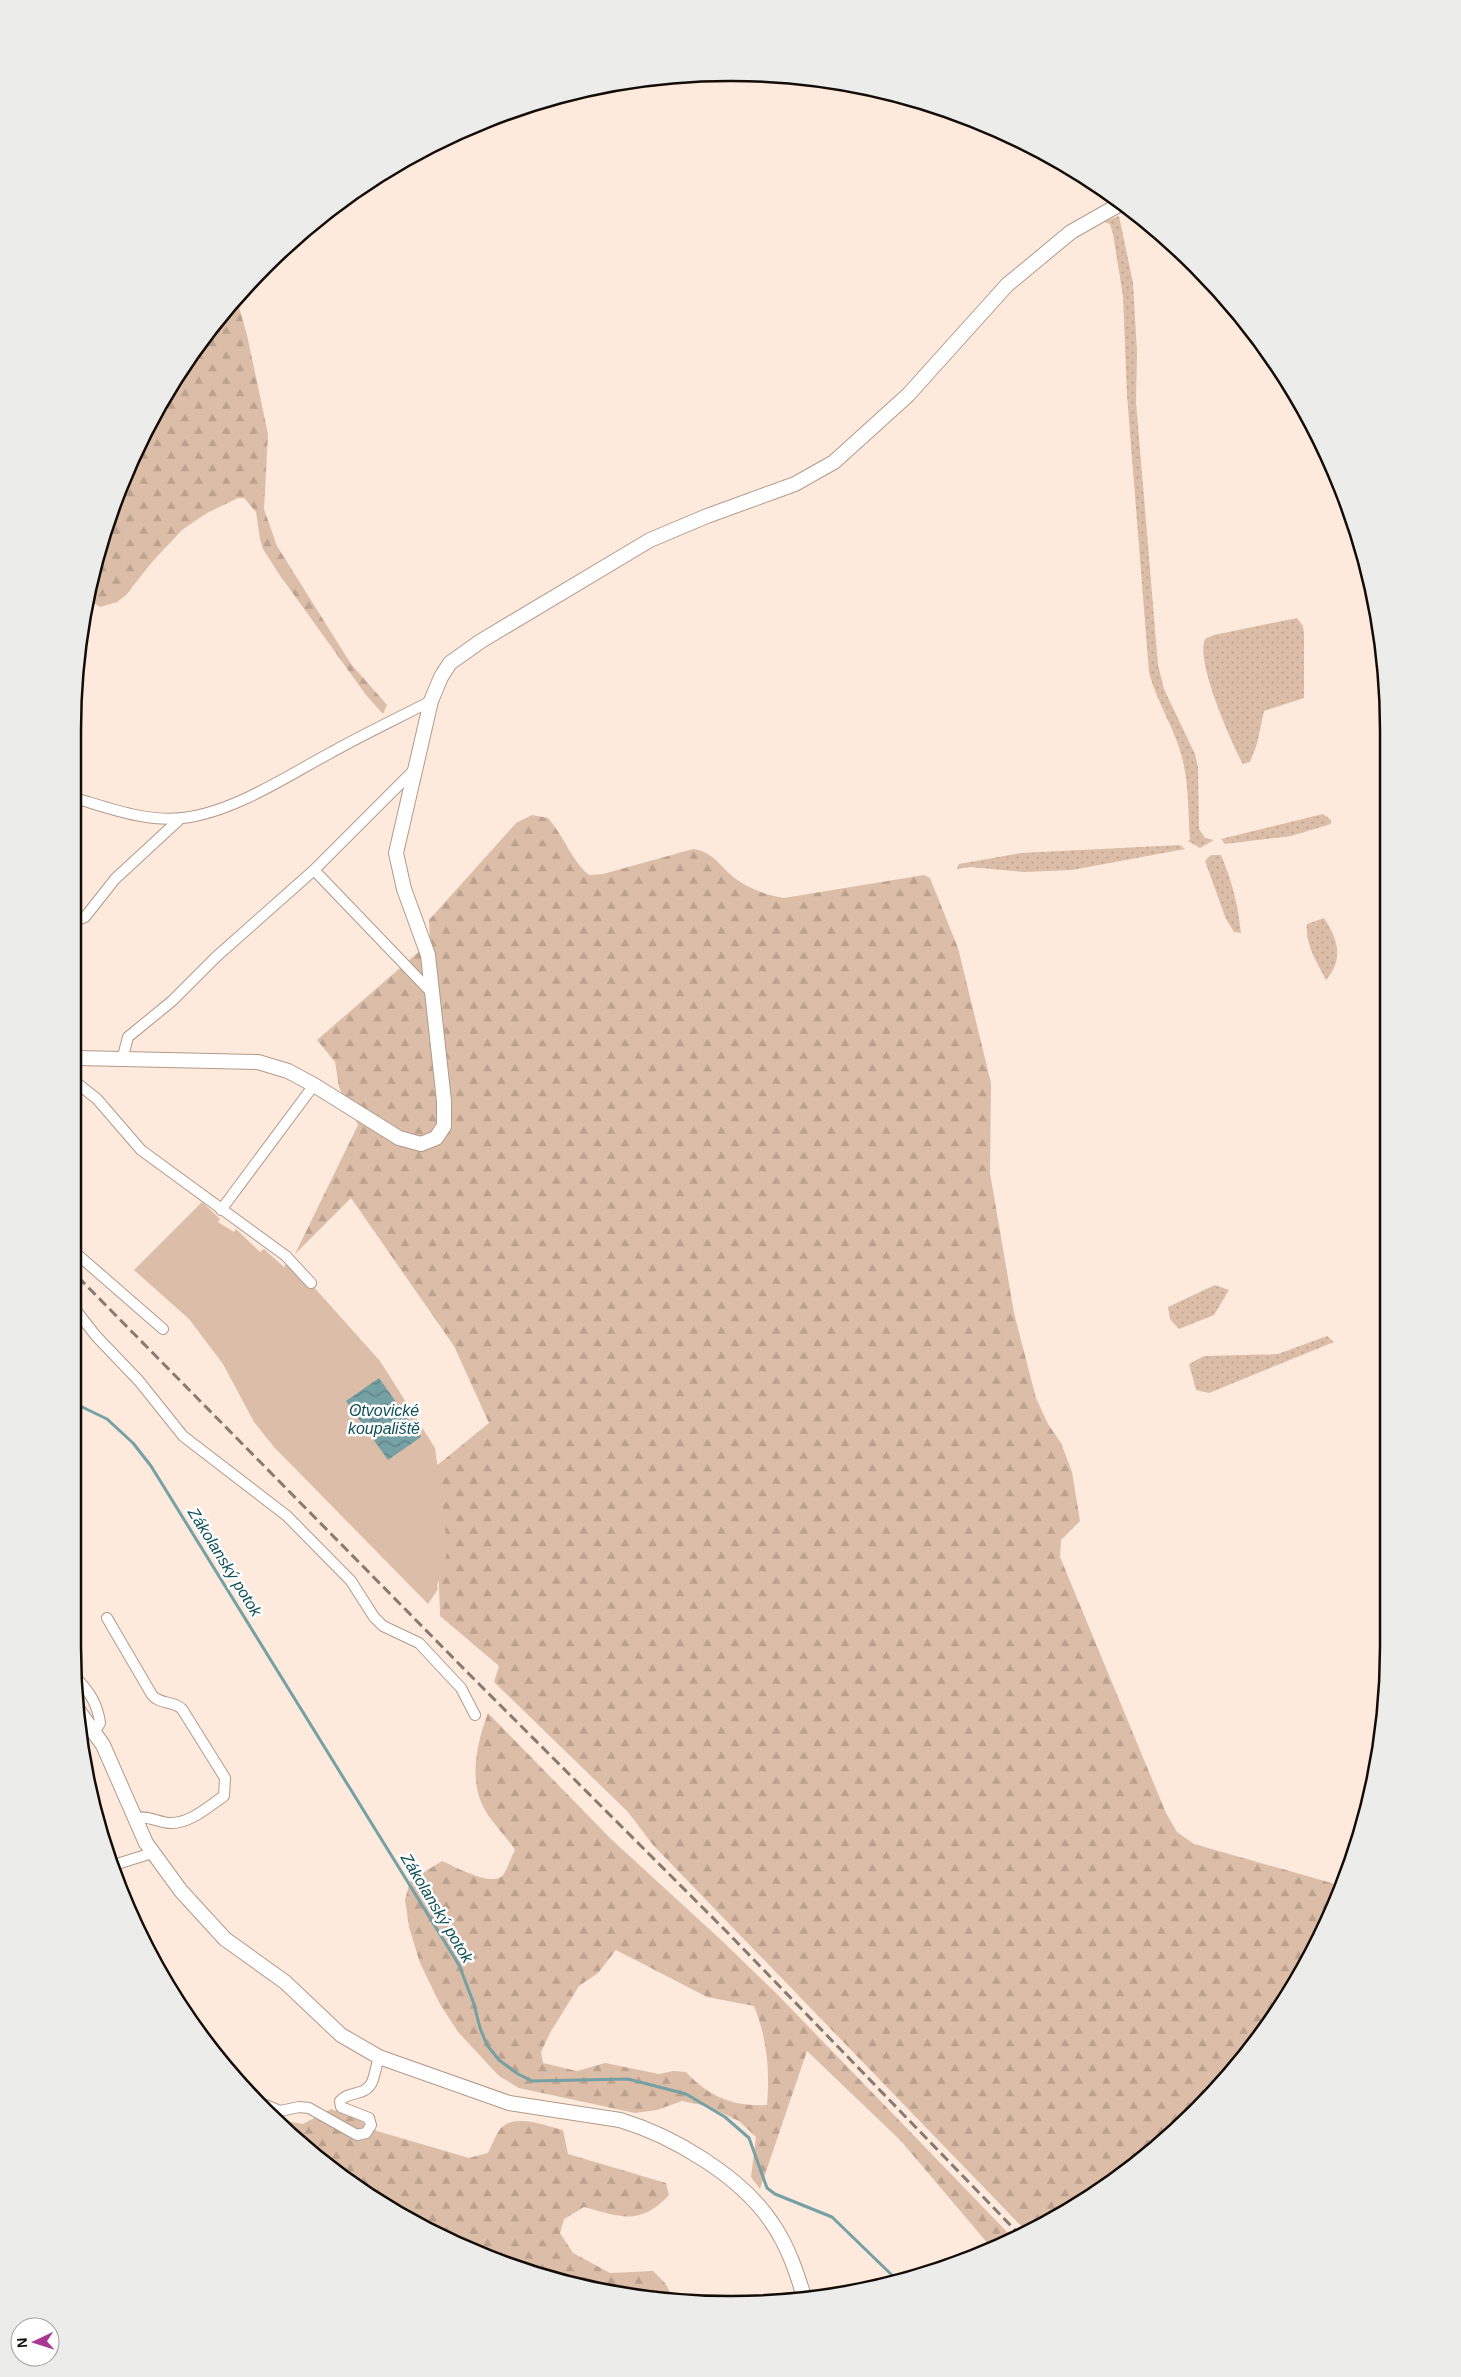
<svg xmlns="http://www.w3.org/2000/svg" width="1461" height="2377" font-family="Helvetica,sans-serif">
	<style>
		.grass { fill: url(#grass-dots) }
		.forest { fill: url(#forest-firs); fill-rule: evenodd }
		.green { fill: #dcbda8 }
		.water { fill: url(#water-waves) }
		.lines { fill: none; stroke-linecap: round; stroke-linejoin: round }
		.stream { stroke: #75a0a4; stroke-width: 3 }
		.street-casing { stroke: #b29a8a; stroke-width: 12 }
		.secondary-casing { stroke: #b29a8a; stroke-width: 16 }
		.street { stroke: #fff; stroke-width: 10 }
		.secondary { stroke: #fff; stroke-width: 14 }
		.rail { stroke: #887a70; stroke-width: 3; stroke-dasharray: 10 5; stroke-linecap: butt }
		.labels { text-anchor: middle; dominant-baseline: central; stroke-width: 5; stroke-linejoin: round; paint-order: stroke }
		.water-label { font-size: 16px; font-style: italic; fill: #105156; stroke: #fff }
		.rim { fill: none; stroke: #140c07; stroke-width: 2.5 }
	</style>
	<defs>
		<pattern id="grass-dots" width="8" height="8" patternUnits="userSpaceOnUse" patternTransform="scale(1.25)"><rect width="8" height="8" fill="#dcbda8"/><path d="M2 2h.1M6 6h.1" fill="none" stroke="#bca18f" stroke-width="1.8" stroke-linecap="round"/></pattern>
		<pattern id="forest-firs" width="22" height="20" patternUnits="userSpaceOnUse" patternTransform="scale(1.25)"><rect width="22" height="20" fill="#dcbda8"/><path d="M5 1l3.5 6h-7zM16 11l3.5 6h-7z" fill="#bca18f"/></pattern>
		<pattern id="water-waves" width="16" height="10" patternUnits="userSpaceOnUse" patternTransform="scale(1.25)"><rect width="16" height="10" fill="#75a0a4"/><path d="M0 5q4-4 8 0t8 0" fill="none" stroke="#5f8184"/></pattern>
	</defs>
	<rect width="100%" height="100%" fill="#feeadc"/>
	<path class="grass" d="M1119,216L1133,283L1137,352L1136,402L1158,665L1164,689L1195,754L1198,767L1199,829L1205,838L1214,840L1200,848L1188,841L1190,839C1188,815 1189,790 1184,766C1178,733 1157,704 1149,672L1127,395L1123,296L1113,234L1110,224L1104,222Z
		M1297,618L1303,626L1304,635V698L1264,711L1257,744L1250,762L1243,764C1231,742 1195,660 1205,639L1214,635Z
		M1323,814L1331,820V824L1291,836L1225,844L1221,839Z
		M1180,845L1185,849L1072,870L1024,872L970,867L957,869L959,864L1021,853Z
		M1211,855H1221C1232,881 1238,905 1241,933L1234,932L1226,919L1205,861Z
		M1324,918C1338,939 1344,959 1326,980C1317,962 1305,945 1307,924Z
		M1215,1285L1229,1290L1214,1315L1179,1329L1170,1319L1168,1307Z
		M1327,1336L1334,1342L1209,1393L1196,1390L1189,1364L1204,1356L1278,1354Z"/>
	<path class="forest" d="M237,300L247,335L268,434L264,509L277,546L351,664L387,705L383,714L366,695L279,574L263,549L260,539L256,512L244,498H238L207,513L182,530L152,562L126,595L117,602L100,607L90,600L122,479L208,330Z
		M532,815L548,818C564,836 571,860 589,875L603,874L693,849C711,851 719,864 731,875C746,888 766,895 784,898L924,875L930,878L958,948L991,1083L990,1173L1014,1313L1036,1398L1048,1424L1061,1443L1072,1472L1080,1521L1061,1540L1060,1557L1166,1813L1177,1832L1194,1844L1342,1886L1339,1898L1253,2047L1196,2112L1096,2193L1024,2229L653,1845L628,1812L494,1682L499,1666L440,1616L435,1467L489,1423L454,1346L351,1198L295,1254L358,1125L339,1087L335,1062L317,1040L430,942L429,920L516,823Z
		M488,1713L611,1839L720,1939L776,1993L1011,2236L990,2246L901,2141L807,2051L760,2189L751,2177L756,2137L739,2121L707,2106L682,2101L657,2110L635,2113L519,2088L499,2076L458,2032L440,2004L420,1963L409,1927L405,1900L410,1881L442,1861C454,1866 493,1888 503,1875C508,1868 511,1857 515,1850C506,1836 493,1824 485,1810C468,1781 477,1742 488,1713ZM616,1950L707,1997L754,2006C767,2038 770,2070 767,2105C733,2107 708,2096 686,2072L673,2071L659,2074L605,2063L577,2071L543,2063L541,2052L550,2033L579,1986L598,1973Z
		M331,2109L359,2120L377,2131L469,2158L488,2153C492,2145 496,2134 501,2128C516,2113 546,2126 563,2130L568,2154L666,2183L669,2195C641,2226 620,2217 584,2207L564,2219L560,2233L573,2253L610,2273L653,2271L665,2283L674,2299L602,2292L519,2270L439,2237L330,2169L281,2120L303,2124Z"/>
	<path class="green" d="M202,1202L220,1219L218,1222L234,1232L236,1229L260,1252L264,1249L284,1267L287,1263L303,1275L380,1361L435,1448L444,1514L447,1553L437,1586L438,1589L428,1604L274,1447L254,1422L223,1364L189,1319L134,1270Z"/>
	<path class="water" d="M379,1378L421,1437L388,1460L346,1401Z"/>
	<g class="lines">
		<path class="stream" d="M78,1405L107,1419L133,1443L151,1466L459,1965L474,2004L480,2028L487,2045L499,2060L518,2074L532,2081L628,2079L686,2094L725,2117L749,2138L767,2188L775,2194L832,2217L897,2280"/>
		<defs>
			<path id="street" d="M78,799C112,809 147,822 183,818C234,812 287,776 332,752C364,734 398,718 431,701
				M314,870L432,993
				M78,920L85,917L115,879L181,818
				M122,1060L128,1037L172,1001L216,957L314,870L415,769
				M78,1084L97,1099L141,1150L286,1256L311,1283
				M221,1210L314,1085
				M78,1255L163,1329
				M78,1313L96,1336L139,1381L183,1436L287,1516L351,1581L374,1617L383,1626L419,1643L461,1688L475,1715
				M107,1618L152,1695C160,1705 173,1700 182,1709L225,1778L224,1796C209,1806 191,1823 171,1823C159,1823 149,1815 136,1818
				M78,1680C90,1692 98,1706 100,1723L95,1731
				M109,1863L114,1865L152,1853
				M266,2105L280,2111L299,2107L309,2108L357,2135L366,2133L371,2125L369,2118L341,2107L340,2101C348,2091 364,2096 371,2084C375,2077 376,2065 379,2057"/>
			<path id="secondary" d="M78,1058L258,1062L288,1071L314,1085L399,1138L421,1144L436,1138L444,1126V1101L428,955L404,889L396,853L431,701L441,677L450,663L481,641L650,540L707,516L795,484L834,462L908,395L1007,285L1071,232L1122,203
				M78,1710L103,1745L146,1843L181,1891L225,1939L285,1982L341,2035L379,2057L509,2103L620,2120C673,2136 741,2176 772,2223C788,2246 797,2273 805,2300"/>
		</defs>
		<use href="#street" class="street-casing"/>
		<use href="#secondary" class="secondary-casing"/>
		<use href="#street" class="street"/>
		<use href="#secondary" class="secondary"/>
		<path class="rail" d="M78,1277L469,1674L728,1933L1017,2232"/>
	</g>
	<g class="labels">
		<g class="water-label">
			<text x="384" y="1410">Otvovické<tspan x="384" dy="18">koupaliště</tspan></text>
			<text transform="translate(225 1562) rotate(58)">Zákolanský potok</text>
			<text transform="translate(437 1908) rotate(59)">Zákolanský potok</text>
		</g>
	</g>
	<path d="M0 0H1461V2377H0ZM730 81H731A649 649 0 0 1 1380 730V1647A649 649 0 0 1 731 2296H730A649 649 0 0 1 81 1647V730A649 649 0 0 1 730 81Z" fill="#ececeb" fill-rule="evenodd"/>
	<path class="rim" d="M730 81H731A649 649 0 0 1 1380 730V1647A649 649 0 0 1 731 2296H730A649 649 0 0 1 81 1647V730A649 649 0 0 1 730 81Z"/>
	<g transform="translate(35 2342) rotate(266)"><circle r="24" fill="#ffffff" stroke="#a19e9c"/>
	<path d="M0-4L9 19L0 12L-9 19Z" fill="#a93894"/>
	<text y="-8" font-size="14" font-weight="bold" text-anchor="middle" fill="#140c07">N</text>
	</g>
</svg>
